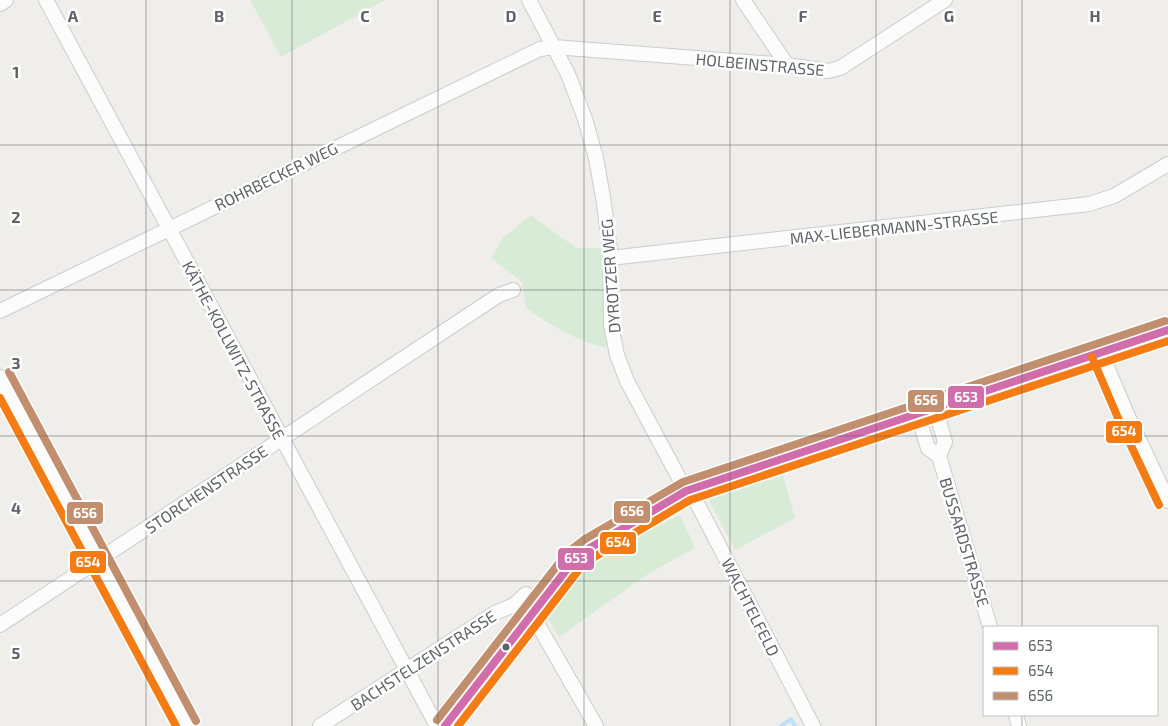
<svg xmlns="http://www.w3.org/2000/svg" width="1168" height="726" font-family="'Exo 2',sans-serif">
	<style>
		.green { fill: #d8ebd6 }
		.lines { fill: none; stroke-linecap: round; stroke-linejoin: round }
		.stream { stroke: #bfe0f9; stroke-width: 4 }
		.minor-casing { stroke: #cbcccc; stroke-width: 16 }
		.minor { stroke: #fdfcfc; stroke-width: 14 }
		.bus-1-casing { stroke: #fff; stroke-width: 11 }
		.bus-2-casing { stroke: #fff; stroke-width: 11 }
		.bus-3-casing { stroke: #fff; stroke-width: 11 }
		.bus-1 { stroke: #d06daa; stroke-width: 8 }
		.bus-2 { stroke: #f57c14; stroke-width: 8 }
		.bus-3 { stroke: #c18f6e; stroke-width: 8 }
		.grid { fill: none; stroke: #5f6368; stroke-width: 1; stroke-opacity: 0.55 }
		.bus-dot { fill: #5f6368; stroke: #fff; stroke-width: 2 }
		.labels { text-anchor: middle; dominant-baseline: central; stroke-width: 5; stroke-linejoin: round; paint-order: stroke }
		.street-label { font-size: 16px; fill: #5f6368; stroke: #fff }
		.grid-label { font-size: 16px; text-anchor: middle; font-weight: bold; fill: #5f6368; stroke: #fff; stroke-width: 5; stroke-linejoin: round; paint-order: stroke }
		.line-badge { stroke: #fff; stroke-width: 2 }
		.badge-label { font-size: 14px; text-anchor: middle; font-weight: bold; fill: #fff }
	</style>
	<rect width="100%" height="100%" fill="#efeeea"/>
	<path class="green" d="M250,0H385L281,57Z
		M531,215L576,248H602L604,321L606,348C577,341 550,325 526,308L522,282L491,258L503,238Z
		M783,476L795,518L735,550L708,498Z
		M680,515L695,548L648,574L559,637L547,616L581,569L595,558Z"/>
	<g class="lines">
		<path class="stream" d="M781,726L791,719L795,726"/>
		<defs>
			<path id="minor" d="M46,0L437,726
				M529,0L568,74L585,119L596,158L603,197L610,250L611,325L617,355L627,381L686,491L698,505L813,726
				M743,0L787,65
				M0,4L6,0
				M610,258L1089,204L1114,196L1168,164
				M0,311L540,49L554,47L787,65L828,71L840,68L945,0
				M1101,353L1127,414L1168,501
				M0,377L187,726
				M935,407L945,442L939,456L990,627
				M917,413L928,448L939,456
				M532,616L537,623L596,726
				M0,625L499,295L513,290
				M1016,715L1019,726
				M320,726L495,613L514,605L526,594
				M445,726L574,560L590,548L686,491L935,407L1052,370L1168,330"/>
		</defs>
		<use href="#minor" class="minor-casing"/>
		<use href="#minor" class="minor"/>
		<defs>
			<path id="bus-1" d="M445,726L574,560L590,548L686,491L1168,330"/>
			<path id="bus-2" d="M1092,357L1118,418L1159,505
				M0,398L176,726
				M458,726L581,567L596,556L690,500L1168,341"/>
			<path id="bus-3" d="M9,372L196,721
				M437,720L567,553L585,539L683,482L1165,321"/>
		</defs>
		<use href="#bus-1" class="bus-1-casing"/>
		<use href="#bus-2" class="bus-2-casing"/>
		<use href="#bus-3" class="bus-3-casing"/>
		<use href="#bus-1" class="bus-1"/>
		<use href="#bus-2" class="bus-2"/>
		<use href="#bus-3" class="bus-3"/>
	</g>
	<path class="grid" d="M146,0V726M292,0V726M438,0V726M584,0V726M730,0V726M876,0V726M1022,0V627M0,145H1168M0,290H1168M0,436H1168M0,581H1168M1022,715V726"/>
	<circle class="bus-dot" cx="506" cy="647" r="4.5"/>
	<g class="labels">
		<g class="street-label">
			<text transform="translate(760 64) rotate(5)">HOLBEINSTRASSE</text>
			<text transform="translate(276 176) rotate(-26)">ROHRBECKER WEG</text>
			<text transform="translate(894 227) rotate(-6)">MAX-LIEBERMANN-STRASSE</text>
			<text transform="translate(610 276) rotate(-94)">DYROTZER WEG</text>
			<text transform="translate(234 350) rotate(62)">KÄTHE-KOLLWITZ-STRASSE</text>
			<text transform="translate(206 489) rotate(-34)">STORCHENSTRASSE</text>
			<text transform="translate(965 542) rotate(73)">BUSSARDSTRASSE</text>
			<text transform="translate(751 607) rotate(63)">WACHTELFELD</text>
			<text transform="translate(423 660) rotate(-33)">BACHSTELZENSTRASSE</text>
		</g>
	</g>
	<g class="grid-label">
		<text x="73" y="22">A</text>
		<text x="219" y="22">B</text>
		<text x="365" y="22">C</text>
		<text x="511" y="22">D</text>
		<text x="657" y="22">E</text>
		<text x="803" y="22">F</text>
		<text x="949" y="22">G</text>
		<text x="1095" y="22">H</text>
		<text x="16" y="78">1</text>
		<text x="16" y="223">2</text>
		<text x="16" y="369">3</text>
		<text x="16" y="514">4</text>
		<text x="16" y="659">5</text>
	</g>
	<g class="line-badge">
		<rect x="947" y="385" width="38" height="24" rx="5" fill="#d06daa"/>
		<rect x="907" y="389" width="38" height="24" rx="5" fill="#c18f6e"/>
		<rect x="1105" y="420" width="38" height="24" rx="5" fill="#f57c14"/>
		<rect x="613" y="500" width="38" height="24" rx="5" fill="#c18f6e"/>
		<rect x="66" y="501" width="38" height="24" rx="5" fill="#c18f6e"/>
		<rect x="599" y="531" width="38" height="24" rx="5" fill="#f57c14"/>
		<rect x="557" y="547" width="38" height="24" rx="5" fill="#d06daa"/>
		<rect x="69" y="550" width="38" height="24" rx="5" fill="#f57c14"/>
	</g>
	<g class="badge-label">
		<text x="966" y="402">653</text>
		<text x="926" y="405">656</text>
		<text x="1124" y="436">654</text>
		<text x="632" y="516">656</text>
		<text x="85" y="518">656</text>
		<text x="618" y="547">654</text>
		<text x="576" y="563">653</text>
		<text x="88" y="567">654</text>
	</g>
	<rect x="983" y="626" width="175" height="90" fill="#ffffff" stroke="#bfc1c3"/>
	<rect x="993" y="642" width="25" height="8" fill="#d06daa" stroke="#bfc1c3"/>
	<text x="1028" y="651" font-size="15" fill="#5f6368">653</text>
	<rect x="993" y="667" width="25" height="8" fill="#f57c14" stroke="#bfc1c3"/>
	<text x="1028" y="676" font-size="15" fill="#5f6368">654</text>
	<rect x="993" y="692" width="25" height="8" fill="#c18f6e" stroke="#bfc1c3"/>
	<text x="1028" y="701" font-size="15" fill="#5f6368">656</text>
</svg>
